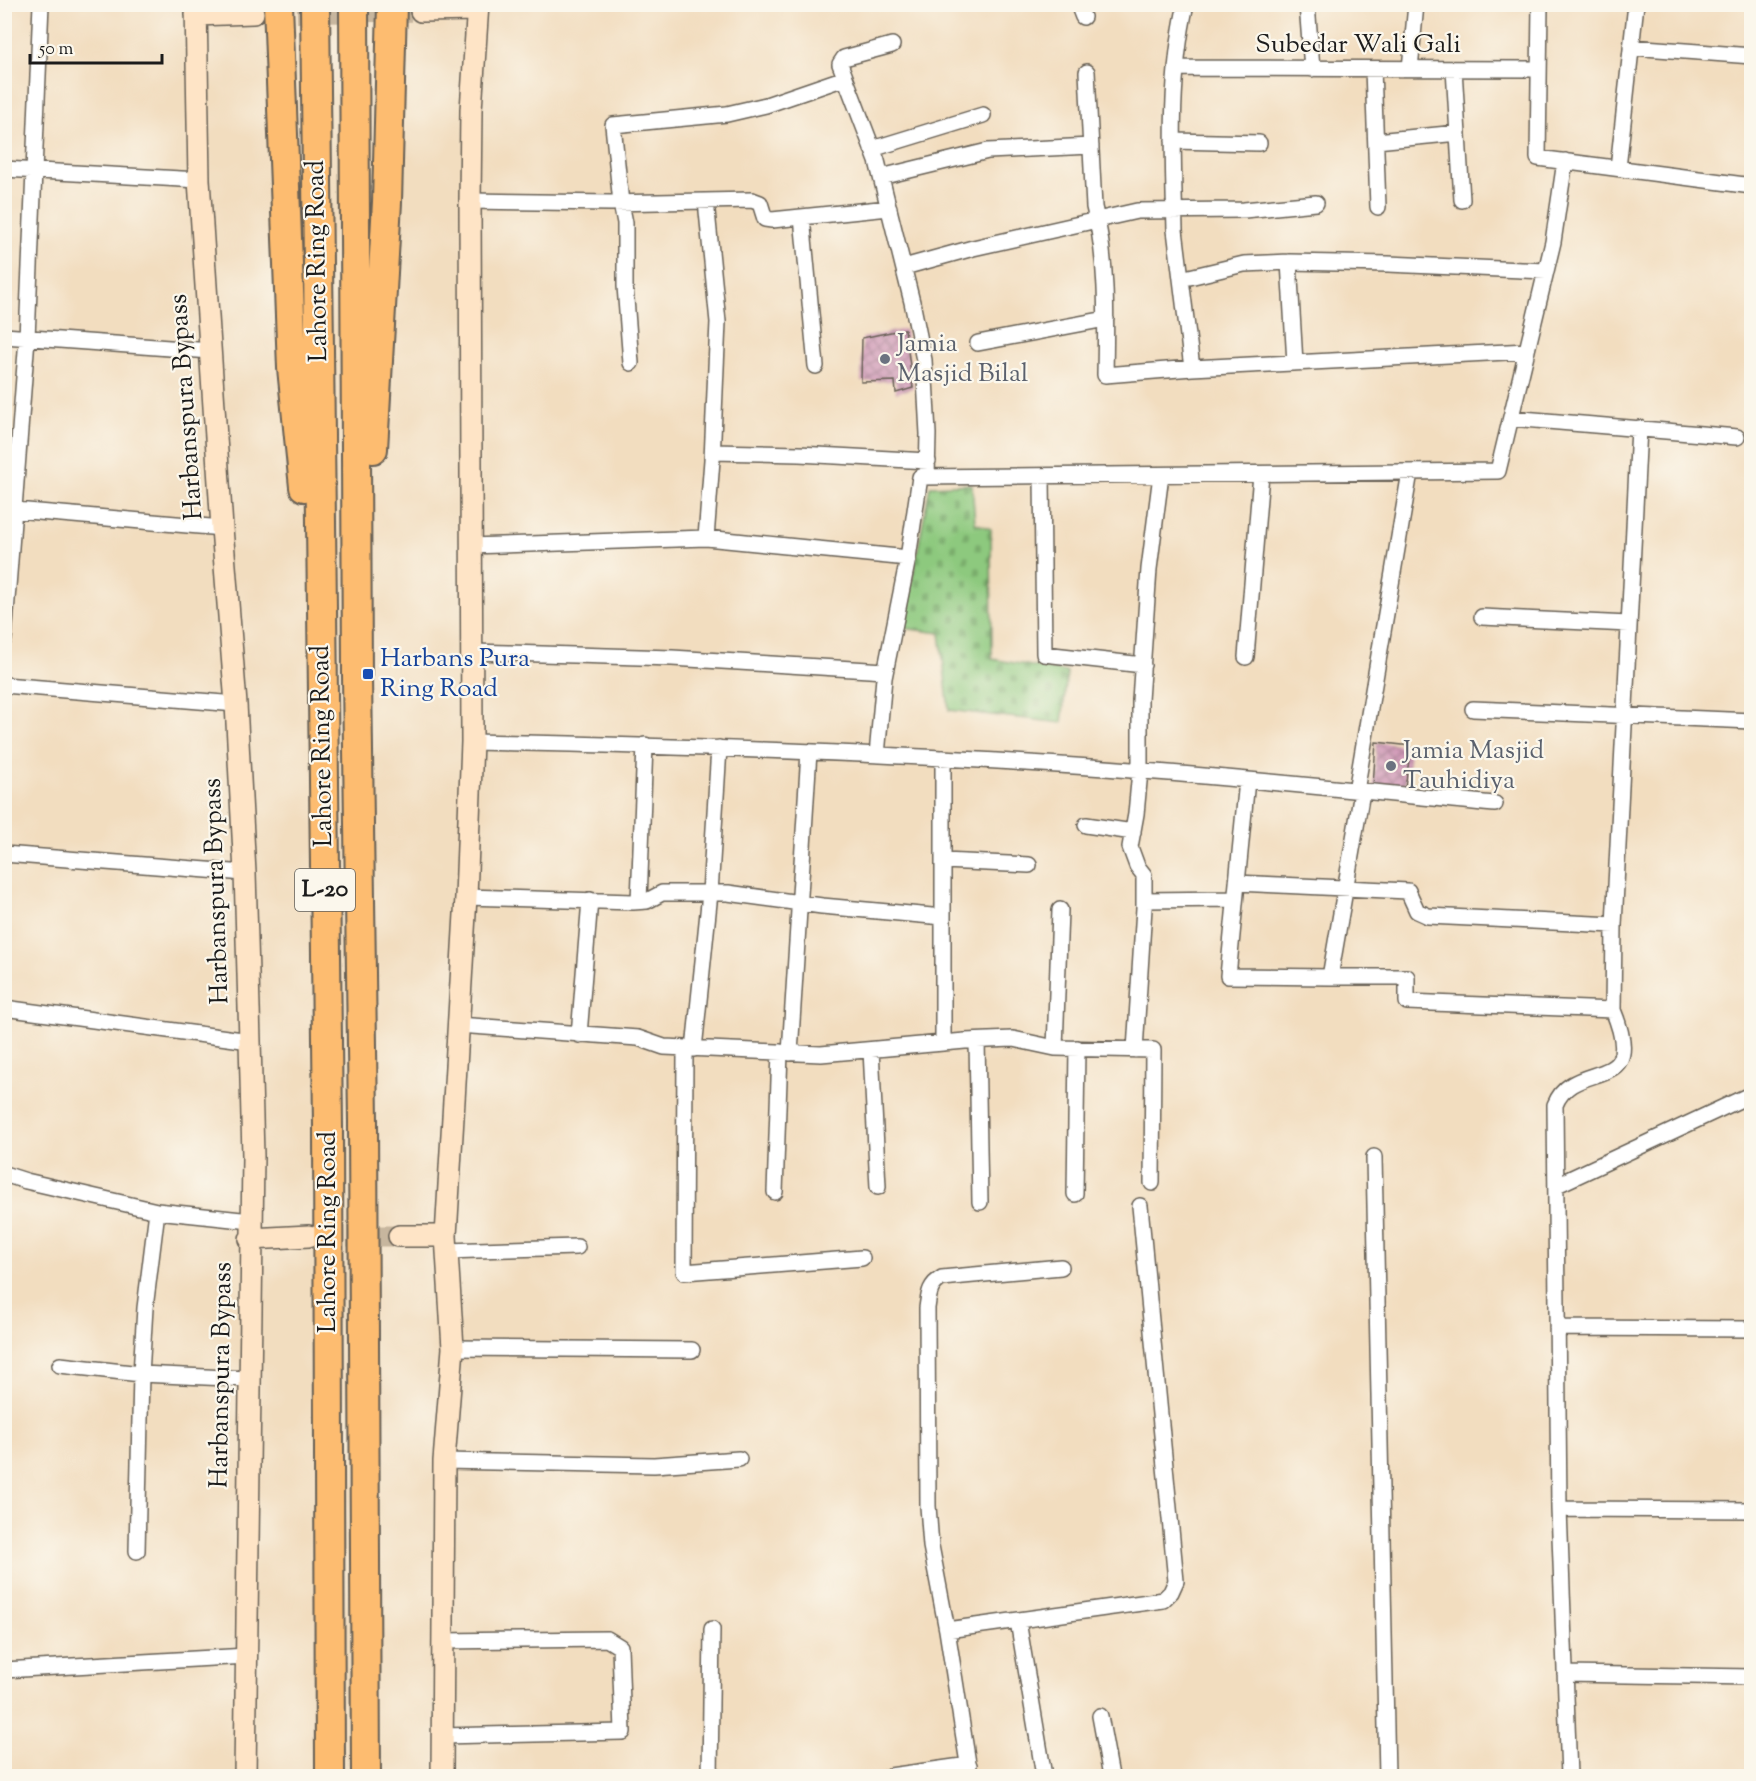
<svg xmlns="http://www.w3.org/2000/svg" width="1756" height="1781" font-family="'Sorts Mill Goudy',serif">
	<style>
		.cemetery { fill: url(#cemetery-stones); stroke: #54724d; stroke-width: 1.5 }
		.building { fill: url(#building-cross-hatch) }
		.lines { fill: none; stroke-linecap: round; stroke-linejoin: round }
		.secondary-tunnel { stroke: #c7b69e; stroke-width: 21; stroke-dasharray: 21 10; stroke-linecap: butt }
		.street-casing { stroke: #676055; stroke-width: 18 }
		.secondary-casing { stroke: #676055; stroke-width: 24 }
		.highway-casing { stroke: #676055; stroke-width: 32 }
		.street { stroke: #fff; stroke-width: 15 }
		.secondary { stroke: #fee4c6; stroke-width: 21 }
		.highway { stroke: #fdbc70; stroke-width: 28 }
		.worship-dot { fill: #6b7280; stroke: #fbf7ec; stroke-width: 2 }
		.transit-dot { fill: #1a4fb4; stroke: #fbf7ec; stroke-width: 2 }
		.labels { text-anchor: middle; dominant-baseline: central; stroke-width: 4.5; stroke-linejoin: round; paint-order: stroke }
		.shield { fill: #fbf7ec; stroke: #5f5e5a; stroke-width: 1.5 }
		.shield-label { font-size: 24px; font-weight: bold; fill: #1c1c1c }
		.street-label { font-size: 26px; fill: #1c1c1c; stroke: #fbf7ec }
		.worship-label { font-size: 26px; fill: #5b616d; stroke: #fbf7ec; text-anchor: start }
		.transit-label { font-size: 26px; fill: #164399; stroke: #fbf7ec; text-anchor: start }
	</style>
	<defs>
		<pattern id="cemetery-stones" width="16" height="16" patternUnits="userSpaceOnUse" patternTransform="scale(1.5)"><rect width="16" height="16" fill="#8dc97e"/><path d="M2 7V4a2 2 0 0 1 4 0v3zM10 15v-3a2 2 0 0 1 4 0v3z" fill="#79ac6c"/></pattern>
		<pattern id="building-cross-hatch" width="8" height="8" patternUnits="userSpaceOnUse" patternTransform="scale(1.5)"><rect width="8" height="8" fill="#cf97b6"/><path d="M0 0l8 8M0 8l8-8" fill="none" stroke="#a77a93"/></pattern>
	</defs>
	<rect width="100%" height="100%" fill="#fbf7ec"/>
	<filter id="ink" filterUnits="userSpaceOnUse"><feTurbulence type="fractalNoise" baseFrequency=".0167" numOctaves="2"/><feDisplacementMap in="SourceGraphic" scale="12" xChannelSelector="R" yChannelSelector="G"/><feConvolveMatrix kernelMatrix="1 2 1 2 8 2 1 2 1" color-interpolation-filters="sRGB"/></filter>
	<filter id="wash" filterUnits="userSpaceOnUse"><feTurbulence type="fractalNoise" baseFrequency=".008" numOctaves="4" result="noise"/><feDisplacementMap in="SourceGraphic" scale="24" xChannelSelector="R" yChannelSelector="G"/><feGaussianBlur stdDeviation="1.35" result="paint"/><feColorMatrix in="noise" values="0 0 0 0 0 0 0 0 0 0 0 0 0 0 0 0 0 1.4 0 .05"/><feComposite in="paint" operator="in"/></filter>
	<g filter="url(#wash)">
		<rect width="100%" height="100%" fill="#f2ddbf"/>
		<path class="cemetery" d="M972,484L975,523L991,529L992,659L1067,672L1062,723L949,710L940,633L903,628L930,486Z"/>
		<g id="blocks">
			<path class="building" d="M905,329L913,388L896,393L895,381L861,382L862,338Z
				M1376,742L1411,746L1405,788L1373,786Z"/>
		</g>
	</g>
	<g filter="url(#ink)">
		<use href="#blocks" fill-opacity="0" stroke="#676055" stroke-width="1.5"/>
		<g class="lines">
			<path class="secondary-tunnel" d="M266,13L421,11
				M316,1236H399"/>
			<defs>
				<path id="street" d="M1078,4L1083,17
					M1186,4C1169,79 1173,155 1175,230L1192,368L1527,351
					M1307,4L1312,69
					M1540,4L1538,158L1752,186
					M892,45L844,58L840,64L877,161L912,302L924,360L928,434L927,477
					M1631,47L1752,56
					M1176,68L1539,69
					M1373,69L1378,207
					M1410,69L1416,4
					M1454,69L1462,200
					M1087,72L1094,207C1108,262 1106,319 1105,375L1192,368
					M1173,141L1259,143
					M1376,141L1458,133
					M872,149L983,115
					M1618,168L1636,4
					M4,169L199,180
					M881,177L988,151L1091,146
					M470,201L611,203L752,200L760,203L765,219L772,220L889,208
					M706,201L718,322L712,460L706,538
					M802,217L816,366
					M1289,262L1295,363
					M904,267L973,248L1137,211L1244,210L1316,203
					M1181,279L1244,264L1289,262L1388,264L1546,271
					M4,336L211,351
					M978,343L1106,319
					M631,363L625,286V223L621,203L613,125L727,114L766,105L845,78
					M1511,418L1737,437
					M713,452L799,454L928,461
					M1042,476L1044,654L1143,665
					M4,509L222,528
					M470,546L706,538L908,558L920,477L1498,471L1553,242L1565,161
					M1482,617L1629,624
					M4,639L27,338L41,4
					M472,652L672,658L885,671
					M1246,657L1261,474
					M4,685L236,704
					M1473,709L1752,721
					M472,742C678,746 884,753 1090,767C1225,776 1360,791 1495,804
					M877,755L884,678L908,558
					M943,758V1043
					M1247,780L1228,976L1330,977
					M1356,791L1410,472
					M1362,792L1330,977H1407V1002L1613,1010
					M1086,825L1133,832
					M4,854L245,873
					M943,861L1029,865
					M1237,883L1408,891L1417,911L1428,916L1614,925
					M466,897L633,902L647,901L662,893H728L822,906L943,917
					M1144,900L1235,899
					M639,901L645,745
					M4,1008L250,1041
					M458,1025L638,1038L664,1047L821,1054L965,1041L1013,1039L1055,1048L1153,1050L1152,1183
					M579,1035L590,900
					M977,1041L980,1202
					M685,1048L684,1272L862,1258
					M1055,1048L1060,910
					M694,1049L710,893L719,748
					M871,1050L878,1187
					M1135,1050L1144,908V875L1137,866L1130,847L1136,814L1140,771V700L1149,569L1161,475
					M790,1053L809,752
					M1374,1157L1387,1776
					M4,1174L26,1181L157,1211L251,1221
					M1557,1185L1752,1094
					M775,1192L780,1052
					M1075,1194L1077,1048
					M446,1251L577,1247
					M1557,1328L1752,1329
					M453,1348L692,1350
					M60,1365L141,1374L248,1379
					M444,1461L654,1465L739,1459
					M1559,1509L1752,1510
					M137,1551L141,1374L145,1308L157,1211
					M1018,1621L1044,1776
					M947,1630L1163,1600L1171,1592L1176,1581L1140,1206
					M4,1670L247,1656
					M1565,1674L1752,1677
					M1100,1716L1111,1776
					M442,1736L623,1732L620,1647L607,1639L443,1641
					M710,1776L712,1629
					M890,1776L969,1765
					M970,1776L947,1630L931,1546L928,1506L927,1308C929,1295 929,1285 942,1278L1061,1267
					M1569,1776L1559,1509L1555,1105C1574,1056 1649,1097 1613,1010L1614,925L1639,428"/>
				<path id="secondary" d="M196,4L199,180L222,528L236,704L245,873L250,1041L253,1156L245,1776
					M421,11L477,10
					M196,15L253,13
					M399,1236H446
					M250,1239L309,1236
					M442,1776L444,1461L453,1348L446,1236L466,897L472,742L470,201L471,110L478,4"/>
				<path id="highway" d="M278,4L292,368L304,487
					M315,4L328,1127L330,1776
					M354,4L357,676L363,1121L366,1776
					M373,449L387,202L392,4"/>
			</defs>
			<use href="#street" class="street-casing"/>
			<use href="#secondary" class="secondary-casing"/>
			<use href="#highway" class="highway-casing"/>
			<use href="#street" class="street"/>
			<use href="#secondary" class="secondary"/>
			<use href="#highway" class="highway"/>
		</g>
	</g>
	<g class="worship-dot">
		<circle cx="885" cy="359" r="6"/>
		<circle cx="1391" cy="766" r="6"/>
	</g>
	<rect class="transit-dot" x="362" y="668" width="12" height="12" rx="3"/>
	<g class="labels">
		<rect class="shield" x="295" y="869" width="60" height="42" rx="4.5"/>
		<g class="shield-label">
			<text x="325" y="890">L-20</text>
		</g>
		<g class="street-label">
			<text x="1358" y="45">Subedar Wali Gali</text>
			<text transform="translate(318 261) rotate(-91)">Lahore Ring Road</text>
			<text transform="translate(187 407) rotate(-94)">Harbanspura Bypass</text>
			<text transform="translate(323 746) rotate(-91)">Lahore Ring Road</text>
			<text transform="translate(217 891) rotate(-92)">Harbanspura Bypass</text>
			<text transform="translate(328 1232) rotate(-90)">Lahore Ring Road</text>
			<text transform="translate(222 1375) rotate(-89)">Harbanspura Bypass</text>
		</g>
		<g class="worship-label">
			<text x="897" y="344">Jamia<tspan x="897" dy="30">Masjid Bilal</tspan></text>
			<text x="1403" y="751">Jamia Masjid<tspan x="1403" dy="30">Tauhidiya</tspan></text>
		</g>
		<g class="transit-label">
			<text x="380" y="659">Harbans Pura<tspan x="380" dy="30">Ring Road</tspan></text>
		</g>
	</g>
	<rect width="1756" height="1781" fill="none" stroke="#fbf7ec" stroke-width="24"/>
	<path d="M30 54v9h132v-9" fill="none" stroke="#1c1c1c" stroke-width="3"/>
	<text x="39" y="54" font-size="18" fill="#1c1c1c" stroke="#fbf7ec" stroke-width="4.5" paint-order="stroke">50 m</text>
</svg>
